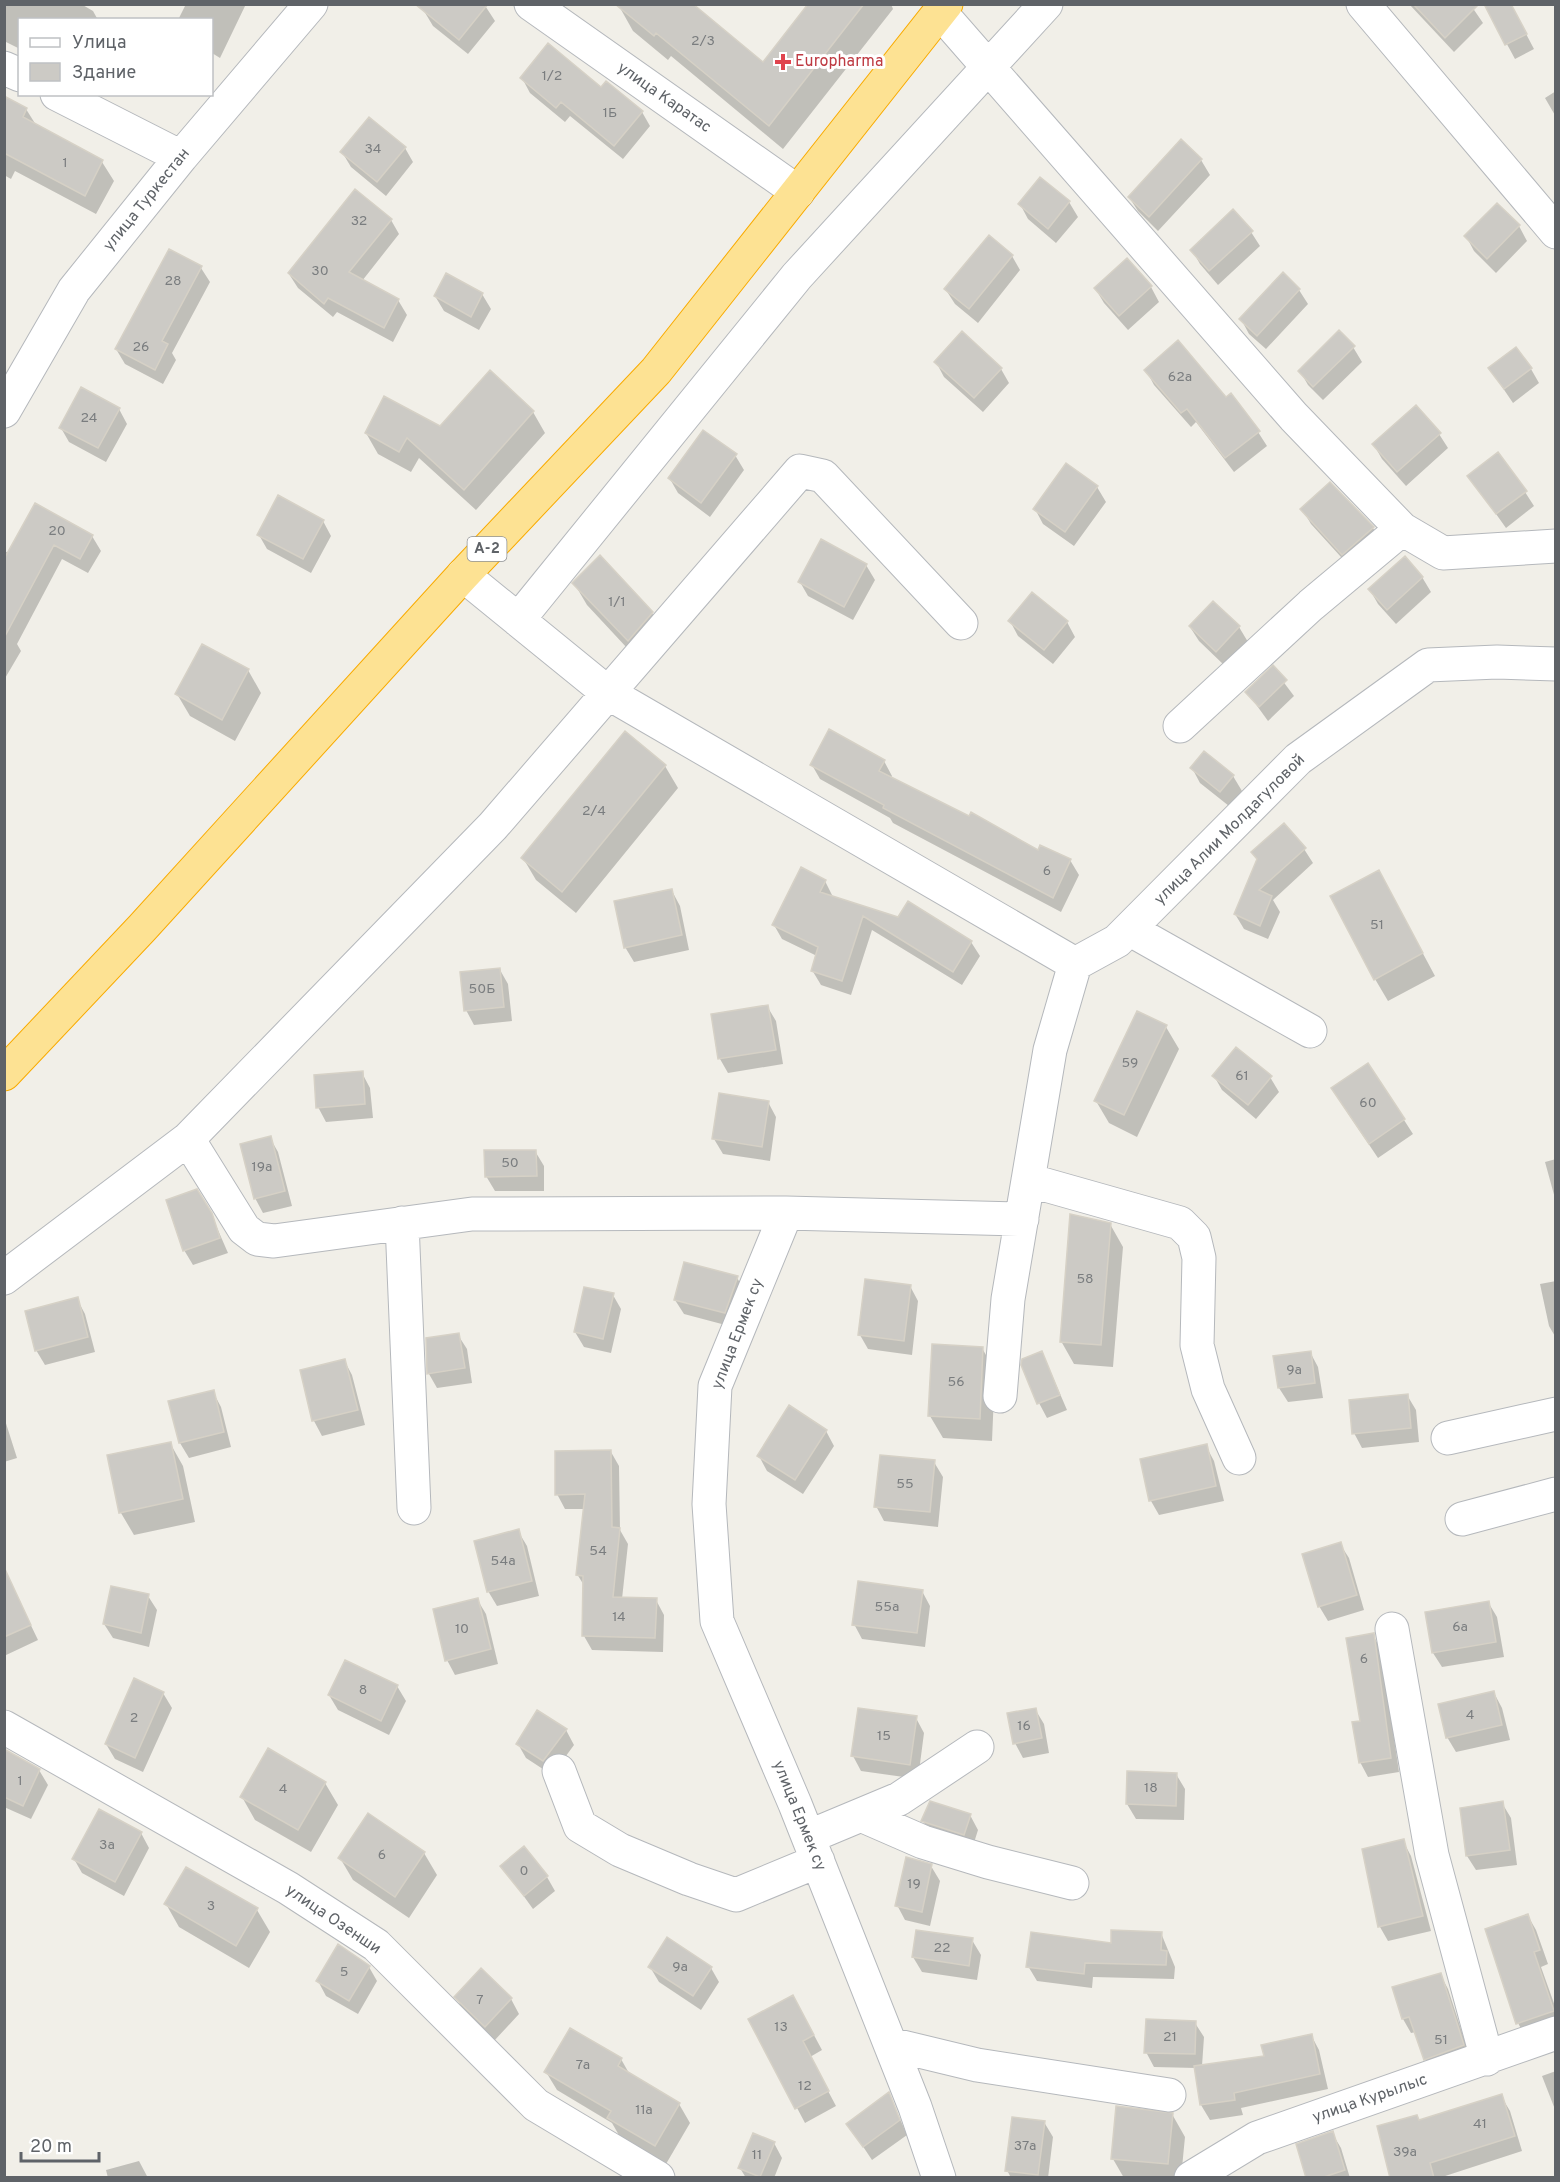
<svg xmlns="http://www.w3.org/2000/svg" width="1560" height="2182" font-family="Overpass,sans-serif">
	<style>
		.shadow { fill: #0003 }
		.building { fill: #cccac5; stroke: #d6d1c6; stroke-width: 1.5 }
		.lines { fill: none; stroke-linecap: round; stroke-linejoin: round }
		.minor-casing { stroke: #b5b8bc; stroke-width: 35 }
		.highway-casing { stroke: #f9ab00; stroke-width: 35 }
		.minor { stroke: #fff; stroke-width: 33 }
		.highway { stroke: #fde293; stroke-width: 33 }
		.health-dot { fill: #e0444e; stroke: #fff; stroke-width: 2 }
		.labels { text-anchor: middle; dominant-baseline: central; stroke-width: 6; stroke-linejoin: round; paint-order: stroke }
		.number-label { font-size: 14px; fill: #7a7d7f }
		.shield { fill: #fff; stroke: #8f9295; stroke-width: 1.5 }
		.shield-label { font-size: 15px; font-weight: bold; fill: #5f6368 }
		.health-label { font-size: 16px; fill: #be3a42; stroke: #fff; text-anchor: start }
		.street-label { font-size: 16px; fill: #5f6368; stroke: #fff }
	</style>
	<rect width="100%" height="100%" fill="#f1efe8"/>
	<path class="shadow" d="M4,4H81L93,11L98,20H20V49L4,41Z
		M186,4H246L220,58L212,53V20H178Z
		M484,4L495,21L468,54L433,26L424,11Z
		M810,4H891L893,9L783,149L671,56L668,60L633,31L619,6L764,64Z
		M1409,4H1470L1483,23L1454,52Z
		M1489,11L1516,15L1534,49L1515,59Z
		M522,78L602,89L642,112L650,126L623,159L570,116L565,122L530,93Z
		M1556,91V117L1545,98Z
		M4,98L26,109L36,125L102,162L114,181L96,214L15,171L11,179L4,175Z
		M1181,141L1201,160L1210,175L1158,231L1138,211L1129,197Z
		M405,148L413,162L386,196L351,167L342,152Z
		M1040,179L1069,202L1078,217L1056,243L1028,219L1020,204Z
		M391,220L399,234L362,281L398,300L407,315L393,342L337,312L333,317L298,288L289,274Z
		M1519,226L1527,241L1496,273L1474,251L1466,236Z
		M1251,232L1260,246L1218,285L1200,264L1192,250Z
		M170,251L201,268L210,282L172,353L176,360L163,384L125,364L116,349Z
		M1012,256L1020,270L978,323L955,304L946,290Z
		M1127,260L1151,287L1159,302L1128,330L1104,303L1095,288Z
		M1299,290L1308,304L1266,349L1249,334L1241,319Z
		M482,294L491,309L479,330L444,311L435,296Z
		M1353,347L1362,362L1323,400L1308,385L1300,371Z
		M936,362L1001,369L1009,383L983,412L944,377Z
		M1490,369H1531L1539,383L1513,403Z
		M1146,370L1226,399L1258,432L1267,446L1234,472L1196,422L1191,427L1154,385Z
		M119,409L127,424L106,462L69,442L61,428Z
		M533,412L545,433L476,510L419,458L411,472L378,454L366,433L440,428Z
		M1439,434L1448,448L1406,486L1382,459L1374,445Z
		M735,455L744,470L710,517L678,493L670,479Z
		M1469,476L1525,492L1534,506L1506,528Z
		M1330,484L1373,528L1382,543L1351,568L1311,524L1302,509Z
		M1097,487L1106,502L1074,546L1043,524L1035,509Z
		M323,521L331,536L311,573L267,549L259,535Z
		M92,536L101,551L88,573L62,559L17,644L21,651L4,680V551L9,553Z
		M866,565L875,580L853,620L808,596L800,582Z
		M1422,577L1431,592L1396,624L1378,604L1370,590Z
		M574,583L652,613L665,635L641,663L587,605Z
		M1213,603L1239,627L1248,642L1225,666L1199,641L1190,627Z
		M1010,621L1067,622L1075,637L1053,664L1018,636Z
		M1273,668L1294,696L1268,721L1247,692Z
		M248,670L261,693L235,741L190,716L177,694Z
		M625,733L665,766L678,788L576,913L536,880L523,858Z
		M884,761L892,776L891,778L1038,852L1070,860L1079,875L1061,912L893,823L890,818L820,779L812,765Z
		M1192,768L1233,776L1242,791L1229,806L1200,783Z
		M1304,849L1313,863L1273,900L1280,912L1268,939L1244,929L1235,914L1258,861L1253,853Z
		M825,881L833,897L971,942L980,956L962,985L872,930L851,995L821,985L812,970L817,956L782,939L774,925Z
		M672,891L680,906L689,950L634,962L625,947Z
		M1391,894L1435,976L1388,1001L1375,979Z
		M500,970L508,984L512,1021L474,1025L466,1010Z
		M767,1006L776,1021L783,1064L728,1073L720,1059Z
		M1166,1027L1179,1049L1137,1137L1109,1123L1096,1101Z
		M362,1073L370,1088L373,1118L326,1122L318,1107Z
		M1214,1076L1270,1077L1279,1092L1256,1119L1222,1090Z
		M768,1102L776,1117L770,1161L723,1154L714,1139Z
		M1341,1103L1404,1120L1413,1134L1378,1158Z
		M270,1138L278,1152L292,1206L263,1213L255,1198Z
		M535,1151L544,1166V1191H495L486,1176Z
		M1556,1159V1202L1545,1162Z
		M211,1214L228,1253L193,1265L184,1250Z
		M1110,1224L1123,1247L1113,1367L1074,1364L1061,1341Z
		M737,1278L746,1292L733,1327L684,1314L675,1300Z
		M1556,1281V1338L1549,1326L1540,1284Z
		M910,1286L918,1301L912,1355L868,1349L860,1335Z
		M613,1295L621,1309L611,1353L584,1347L575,1332Z
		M77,1299L85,1314L95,1352L45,1365L36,1350Z
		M458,1335L467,1349L472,1383L437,1388L429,1374Z
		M982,1348L995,1371L992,1441L943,1438L930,1416Z
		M1042,1352L1067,1410L1047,1418L1039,1403Z
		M1310,1352L1318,1367L1323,1398L1288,1402L1279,1388Z
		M344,1360L352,1375L365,1425L322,1436L314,1421L301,1371Z
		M213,1392L221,1407L231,1447L189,1458L180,1443L170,1402Z
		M1407,1395L1416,1410L1419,1442L1362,1448L1354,1433Z
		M4,1417L17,1458L4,1462Z
		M826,1431L834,1446L803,1494L767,1471L759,1456Z
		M170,1443L183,1466L195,1522L134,1535L121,1513Z
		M1206,1446L1214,1461L1224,1501L1159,1515L1151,1501L1142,1460Z
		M611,1452L619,1466L620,1530L628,1544L622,1599L656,1600L664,1615L663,1652L592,1650L584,1636L585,1587L577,1574L584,1509H565L557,1494Z
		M934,1462L943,1477L938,1527L884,1521L876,1506Z
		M518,1531L527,1546L539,1596L497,1606L488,1591Z
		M1340,1544L1349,1558L1364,1610L1328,1621L1319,1606Z
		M12,1586L38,1640L4,1656V1590Z
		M922,1591L930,1606L925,1647L862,1639L854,1624Z
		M148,1596L157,1610L149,1647L113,1638L104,1624Z
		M477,1599L486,1614L498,1664L455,1675L447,1660Z
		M1488,1602L1497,1617L1504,1657L1442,1667L1433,1653Z
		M1373,1635L1381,1650L1399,1772L1368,1777L1360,1762L1361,1722Z
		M397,1686L406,1701L389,1735L338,1710L329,1695Z
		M163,1693L172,1708L143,1772L115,1759L106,1744Z
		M1494,1693L1502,1708L1510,1740L1456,1752L1447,1737Z
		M1035,1709L1044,1724L1049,1753L1023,1758L1015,1743Z
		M916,1718L924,1733L918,1779L861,1771L853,1756Z
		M566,1730L574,1745L552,1775L526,1758L518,1744Z
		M4,1757L39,1770L48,1785L31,1819L4,1807Z
		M1176,1774L1185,1789L1184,1820L1136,1819L1127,1804Z
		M325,1783L338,1805L311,1852L255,1820L242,1797Z
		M1502,1803L1511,1818L1517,1865L1476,1870L1467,1856Z
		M970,1815L978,1830L972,1849L931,1835L923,1821Z
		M141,1833L149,1848L124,1896L82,1873L74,1859Z
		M1403,1841L1411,1856L1431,1931L1388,1941L1380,1927L1364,1850Z
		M424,1853L437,1875L409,1918L353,1880L340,1858Z
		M502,1866L547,1877L555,1891L533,1909Z
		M931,1866L940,1881L930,1926L905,1920L897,1905Z
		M166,1904L257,1910L270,1932L249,1968L179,1927Z
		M1528,1916L1536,1930L1548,1964L1541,1967L1556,2009V2028L1526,2038L1518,2023Z
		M1161,1933L1175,1967L1174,1979L1093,1977L1092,1988L1037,1981L1028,1966Z
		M972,1940L981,1955L977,1980L922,1972L913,1957Z
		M369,1967L377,1981L358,2014L326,1996L318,1981Z
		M650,1967L711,1968L719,1982L701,2010L659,1982Z
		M481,1971L511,1999L519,2014L494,2041L464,2012L456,1997Z
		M1440,1974L1448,1989L1471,2060L1433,2074L1425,2059L1416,2032L1411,2033L1403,2019Z
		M801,2011L822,2050L810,2057L836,2106L805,2123L750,2019Z
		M1195,2023L1204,2037L1202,2066L1265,2057L1311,2035L1319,2050L1328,2089L1241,2108L1243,2115L1210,2120L1201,2105L1196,2068L1154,2067L1146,2052Z
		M621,2059L630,2075L679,2104L690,2123L666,2164L620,2137L612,2123L557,2090L546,2072Z
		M1556,2071V2112L1542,2076Z
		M889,2094L907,2135L872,2160L848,2124Z
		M1501,2096L1510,2111L1522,2151L1439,2178H1392L1419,2121Z
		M1172,2114L1185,2137L1181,2178H1124L1113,2159Z
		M1044,2122L1053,2137L1048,2178H1011L1007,2170Z
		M1332,2133L1341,2148L1350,2178H1308Z
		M774,2143L782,2158L774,2178H746L740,2168Z
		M139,2161L148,2178H108L106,2170Z"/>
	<path class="building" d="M415,4H488L459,40Z
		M615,4H693L763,62L808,4H864L769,126L656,33L654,36Z
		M1413,4H1479L1445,38Z
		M1484,4H1511L1527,34L1505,45Z
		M548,43L601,87L606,81L643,111L614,146L561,102L556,108L520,78Z
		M4,96L27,108L23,117L103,160L85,196L4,153Z
		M369,117L406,147L377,182L340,152Z
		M1181,139L1202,159L1149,217L1128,197Z
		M1040,177L1070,201L1048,229L1018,204Z
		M355,189L392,219L349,272L399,299L384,328L328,298L324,304L288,273Z
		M1497,203L1520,225L1487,259L1464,236Z
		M1233,209L1253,231L1209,271L1190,250Z
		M989,235L1013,255L969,309L944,289Z
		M169,249L202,266L162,341L168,344L155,370L115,349Z
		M1127,258L1152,286L1119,316L1094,288Z
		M1283,272L1300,289L1257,336L1239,319Z
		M446,273L483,293L471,317L434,296Z
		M1339,330L1355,346L1313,387L1298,371Z
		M962,331L1002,368L974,398L934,362Z
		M1178,340L1226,397L1231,393L1260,431L1225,458L1187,409L1181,413L1144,370Z
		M1516,347L1532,368L1504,389L1488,368Z
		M490,370L534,411L464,490L407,438L399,452L365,433L384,396L440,426Z
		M81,387L120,408L98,448L59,428Z
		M1416,405L1441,433L1397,472L1372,444Z
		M703,430L737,454L701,503L668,478Z
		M1498,452L1527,491L1496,514L1467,476Z
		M1066,463L1098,486L1065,532L1033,509Z
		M1330,482L1374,527L1342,555L1300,509Z
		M278,495L324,520L303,559L257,535Z
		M35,503L93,535L80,559L54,545L4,638V559Z
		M821,539L867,564L844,607L798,582Z
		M600,555L653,612L628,641L572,583Z
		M1405,556L1423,577L1387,610L1368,589Z
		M1032,592L1068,621L1044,650L1008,621Z
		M1213,601L1240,626L1216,652L1189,626Z
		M202,644L249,669L222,720L175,694Z
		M1273,665L1287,680L1259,707L1245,692Z
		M829,729L885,760L879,771L969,816L971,812L1038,850L1040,845L1071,859L1053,898L883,808L884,805L810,765Z
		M625,731L666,765L562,892L521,858Z
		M1204,751L1234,775L1220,792L1190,768Z
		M1284,823L1306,848L1259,890L1272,896L1260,926L1234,914L1257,859L1251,852Z
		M801,867L826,880L820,892L898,917L908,901L972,941L953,972L863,916L842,981L811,971L818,947L772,925Z
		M1379,870L1423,953L1374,980L1330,896Z
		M672,889L682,935L624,948L614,901Z
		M500,968L504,1007L464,1011L460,972Z
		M768,1005L776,1050L718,1059L711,1014Z
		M1137,1011L1167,1025L1124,1115L1094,1101Z
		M1236,1047L1272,1076L1248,1105L1212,1076Z
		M1368,1063L1405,1119L1369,1144L1331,1088Z
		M363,1071L365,1104L316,1108L314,1075Z
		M719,1093L769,1101L762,1147L712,1139Z
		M271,1136L285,1191L254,1199L240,1144Z
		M484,1150H536L537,1176L485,1177Z
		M197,1189L212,1213L220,1238L183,1251L166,1200Z
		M1070,1214L1111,1223L1101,1345L1060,1342Z
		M684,1262L738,1276L725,1313L674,1300Z
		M865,1279L911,1285L904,1341L858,1335Z
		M584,1287L614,1293L603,1339L574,1332Z
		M78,1297L88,1337L35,1351L25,1311Z
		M459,1333L465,1368L427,1374L426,1338Z
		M932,1344L983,1347L980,1419L928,1416Z
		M1042,1351L1060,1395L1037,1404L1021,1365L1022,1359Z
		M1311,1351L1315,1383L1278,1388L1273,1356Z
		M345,1359L358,1410L312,1421L300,1370Z
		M214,1390L224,1432L179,1443L168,1401Z
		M1408,1394L1411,1428L1352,1434L1349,1400Z
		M789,1405L827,1430L795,1480L757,1456Z
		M171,1442L183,1499L119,1513L107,1455Z
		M1207,1444L1216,1486L1149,1501L1140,1459Z
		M611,1450L612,1527L620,1528L613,1597L657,1598L655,1638L582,1636L583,1576L576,1575L585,1494L555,1495V1451Z
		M880,1455L935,1460L930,1512L874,1507Z
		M519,1529L532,1581L487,1592L474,1541Z
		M1341,1542L1357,1595L1318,1607L1302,1554Z
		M4,1567L31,1625L4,1637Z
		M858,1581L923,1590L917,1633L852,1625Z
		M111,1586L149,1594L141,1633L103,1624Z
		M478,1598L491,1649L445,1661L433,1609Z
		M1489,1601L1496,1642L1432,1653L1425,1612Z
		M1374,1633L1391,1758L1359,1763L1352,1722L1360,1721L1346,1638Z
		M345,1660L398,1685L381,1721L328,1695Z
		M134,1678L164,1692L135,1758L105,1744Z
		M1494,1691L1502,1725L1446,1738L1438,1704Z
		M858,1708L917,1716L910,1765L851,1756Z
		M1036,1708L1042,1738L1013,1744L1007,1713Z
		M537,1710L567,1729L543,1761L516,1744Z
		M268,1748L326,1782L298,1830L240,1797Z
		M4,1749L40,1769L23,1806L4,1797Z
		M1127,1771L1177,1773L1176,1806L1126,1804Z
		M930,1801L971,1814L964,1835L921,1821Z
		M1503,1801L1510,1850L1466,1856L1460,1808Z
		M99,1809L142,1832L115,1882L72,1859Z
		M368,1813L425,1852L395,1897L338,1858Z
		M1404,1839L1423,1916L1378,1927L1362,1849Z
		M524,1846L548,1876L524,1896L500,1866Z
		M906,1857L932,1864L922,1912L895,1906Z
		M186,1867L258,1908L236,1946L164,1904Z
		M1528,1914L1540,1950L1534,1952L1554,2011L1516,2024L1485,1929Z
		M916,1930L973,1938L969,1966L912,1957Z
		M1111,1930L1162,1932L1161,1950L1167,1951L1166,1965L1085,1963L1084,1974L1026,1967L1031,1932L1111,1943Z
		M667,1937L712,1967L693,1996L648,1967Z
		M338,1944L370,1966L349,2001L316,1981Z
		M481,1968L512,1998L485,2027L454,1997Z
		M1441,1973L1464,2045L1424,2060L1409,2017L1402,2019L1392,1987Z
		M793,1995L814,2035L803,2041L829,2091L795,2109L748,2019Z
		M1146,2019L1196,2021L1195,2054L1144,2053Z
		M570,2028L622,2058L618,2066L680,2103L655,2146L607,2118L611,2111L544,2072Z
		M1312,2034L1320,2074L1234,2093L1235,2100L1200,2105L1194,2066L1264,2056L1261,2045Z
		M889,2092L900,2120L863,2147L846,2124Z
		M1502,2094L1515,2136L1430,2163L1434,2178H1390L1377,2126L1417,2115L1419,2120Z
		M1116,2106L1173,2113L1168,2164L1111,2159Z
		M1012,2117L1045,2121L1038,2175L1005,2171Z
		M1333,2131L1345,2170L1321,2178H1306L1296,2144Z
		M753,2133L775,2142L760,2177L738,2168Z"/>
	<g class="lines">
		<defs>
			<path id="minor" d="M531,4L798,192
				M1363,4L1556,232
				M940,12L1294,417L1402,529L1311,605L1180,726
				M4,68L20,75
				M57,94L181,157
				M4,411L74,290L181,157L311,4
				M1402,529L1443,553L1556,546
				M463,575L608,693L1075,964L1050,1050L1008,1299L1000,1396
				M518,620L797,276L1046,4
				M1129,929L1310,1031
				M1075,964L1117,941L1298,759L1428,665L1497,662L1556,664
				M188,1139L244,1229L257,1239L274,1241L472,1214L786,1213L715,1386L709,1504L717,1621L795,1804L915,2107L939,2178
				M1028,1180L1180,1223L1194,1237L1199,1258L1197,1345L1208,1389L1239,1458
				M786,1213L1022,1219
				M402,1223L414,1508
				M4,1278L188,1139L493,826L800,471L823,476L961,623
				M1448,1438L1556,1414
				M1462,1519L1556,1494
				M1392,1629L1432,1855L1487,2059
				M4,1727L288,1888L376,1945L536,2105L658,2178
				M559,1771L580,1826L620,1850L689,1879L736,1895L818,1861
				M861,1815L923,1842L988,1862L1072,1883
				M808,1837L899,1799L977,1747
				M890,2044L977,2065L1169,2095
				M1191,2178L1257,2138L1556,2033"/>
			<path id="highway" d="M4,1074L142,928L463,575L656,371L946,4"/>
		</defs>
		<use href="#minor" class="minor-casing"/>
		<use href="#highway" class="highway-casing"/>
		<use href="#minor" class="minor"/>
		<use href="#highway" class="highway"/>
	</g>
	<path class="health-dot" d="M780 53h6v6h6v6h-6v6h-6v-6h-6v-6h6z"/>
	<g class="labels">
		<g class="number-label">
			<text x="703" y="41">2/3</text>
			<text x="552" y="76">1/2</text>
			<text x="610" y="113">1Б</text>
			<text x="373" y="149">34</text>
			<text x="65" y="163">1</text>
			<text x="359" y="221">32</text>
			<text x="320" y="271">30</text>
			<text x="173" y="281">28</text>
			<text x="141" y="347">26</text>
			<text x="1180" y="377">62а</text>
			<text x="89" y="418">24</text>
			<text x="57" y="531">20</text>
			<text x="617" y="602">1/1</text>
			<text x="594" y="811">2/4</text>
			<text x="1047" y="871">6</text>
			<text x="1377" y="925">51</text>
			<text x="482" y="989">50Б</text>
			<text x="1130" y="1063">59</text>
			<text x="1242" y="1076">61</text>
			<text x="1368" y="1103">60</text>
			<text x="510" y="1163">50</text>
			<text x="262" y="1167">19а</text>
			<text x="1085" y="1279">58</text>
			<text x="1294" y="1370">9а</text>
			<text x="956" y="1382">56</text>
			<text x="905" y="1484">55</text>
			<text x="598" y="1551">54</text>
			<text x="503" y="1561">54а</text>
			<text x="887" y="1607">55а</text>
			<text x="619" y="1617">14</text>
			<text x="1460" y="1627">6а</text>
			<text x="462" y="1629">10</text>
			<text x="1364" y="1659">6</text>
			<text x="363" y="1690">8</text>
			<text x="1470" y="1715">4</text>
			<text x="134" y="1718">2</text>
			<text x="1024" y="1726">16</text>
			<text x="884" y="1736">15</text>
			<text x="20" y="1781">1</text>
			<text x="1151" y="1788">18</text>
			<text x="283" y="1789">4</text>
			<text x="107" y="1845">3а</text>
			<text x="382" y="1855">6</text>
			<text x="524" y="1871">0</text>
			<text x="914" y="1884">19</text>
			<text x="211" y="1906">3</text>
			<text x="942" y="1948">22</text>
			<text x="680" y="1967">9а</text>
			<text x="344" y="1972">5</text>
			<text x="480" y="2000">7</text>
			<text x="781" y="2027">13</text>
			<text x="1170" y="2037">21</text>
			<text x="1441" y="2040">51</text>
			<text x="583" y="2065">7а</text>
			<text x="805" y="2086">12</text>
			<text x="644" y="2110">11а</text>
			<text x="1480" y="2124">41</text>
			<text x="1025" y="2146">37а</text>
			<text x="1405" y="2152">39а</text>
			<text x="757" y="2155">11</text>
		</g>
		<rect class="shield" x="467.5" y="537" width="39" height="24" rx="4.5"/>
		<g class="shield-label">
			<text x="487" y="549">A-2</text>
		</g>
		<g class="health-label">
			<text x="795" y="62">Europharma</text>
		</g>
		<g class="street-label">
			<text transform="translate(664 98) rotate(35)">улица Каратас</text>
			<text transform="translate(147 200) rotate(-51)">улица Туркестан</text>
			<text transform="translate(1230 830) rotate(-45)">улица Алии Молдагуловой</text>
			<text transform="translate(738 1334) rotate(-69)">улица Ермек су</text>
			<text transform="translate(799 1816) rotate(68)">улица Ермек су</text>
			<text transform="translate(333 1920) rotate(34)">улица Озенши</text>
			<text transform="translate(1370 2099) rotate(-19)">улица Курылыс</text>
		</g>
	</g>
	<rect width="1560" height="2182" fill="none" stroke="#5f6368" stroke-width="12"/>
	<rect x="18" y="18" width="195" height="78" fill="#ffffff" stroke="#bfc1c3" stroke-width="1.5"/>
	<rect x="30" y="38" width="30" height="9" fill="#ffffff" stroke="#bfc1c3" stroke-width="1.5"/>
	<text x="72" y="48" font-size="18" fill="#5f6368">Улица</text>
	<rect x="30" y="63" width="30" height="18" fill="#cccac5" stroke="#bfc1c3" stroke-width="1.5"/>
	<text x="72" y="78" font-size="18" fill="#5f6368">Здание</text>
	<path d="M21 2152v9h78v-9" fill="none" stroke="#5f6368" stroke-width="3"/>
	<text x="30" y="2152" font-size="18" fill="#5f6368" stroke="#ffffff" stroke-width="4.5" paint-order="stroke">20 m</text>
</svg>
